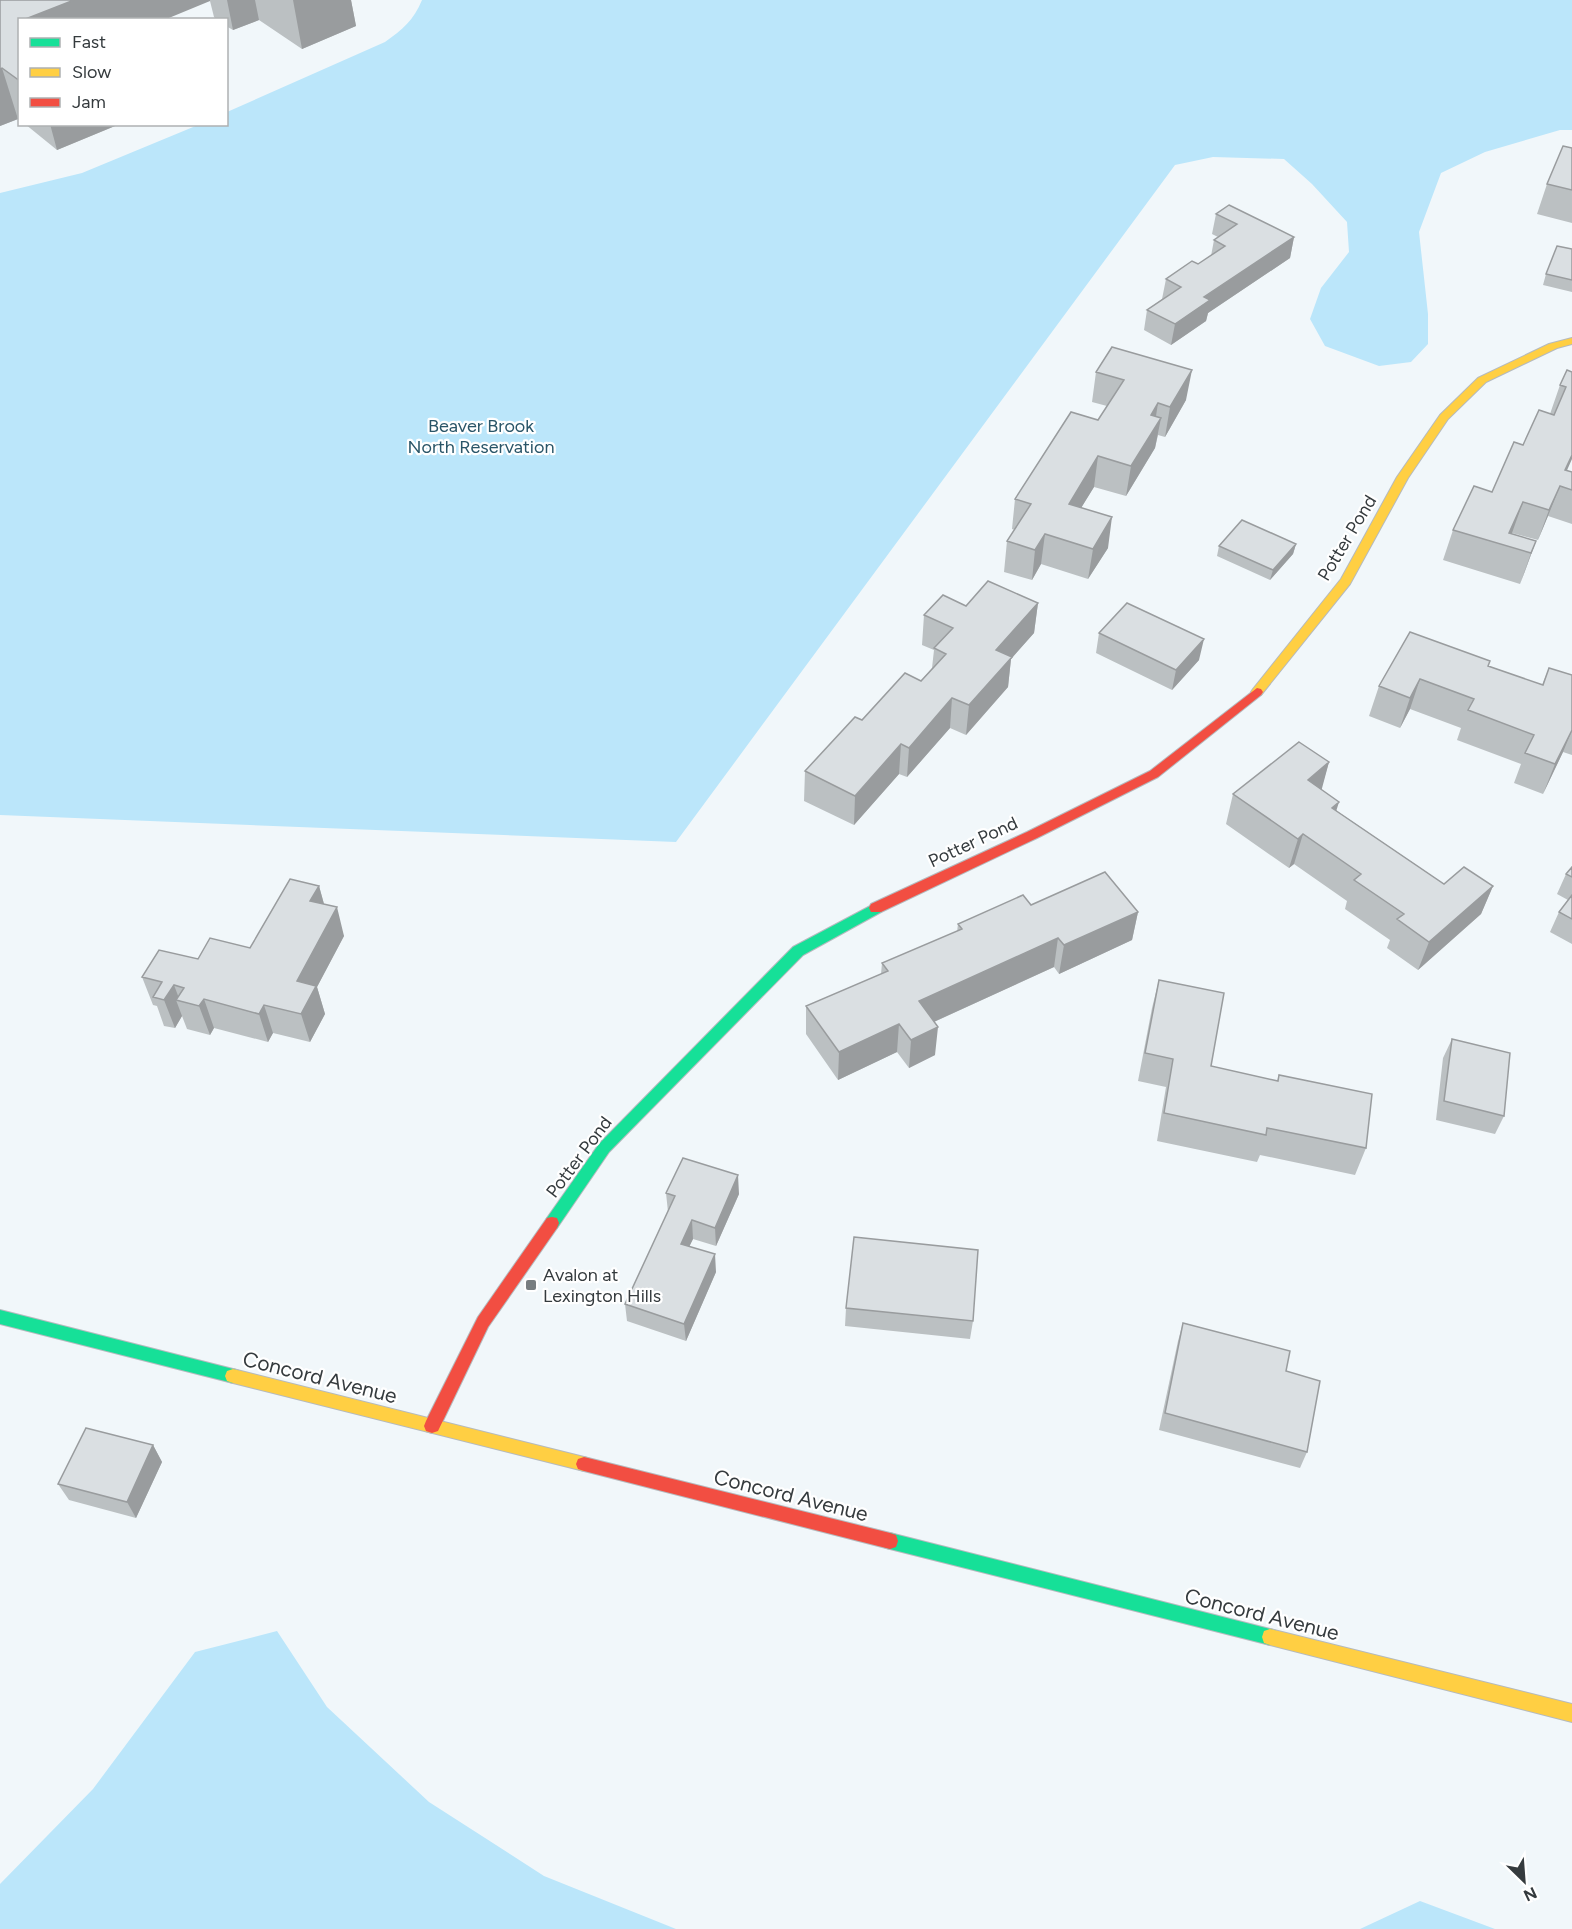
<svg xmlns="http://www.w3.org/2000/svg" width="1572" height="1929" font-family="Figtree,sans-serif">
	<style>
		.green { fill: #bbe6fa }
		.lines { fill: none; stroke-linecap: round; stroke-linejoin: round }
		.fast-casing { stroke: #b5babe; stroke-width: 2 }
		.slow-casing { stroke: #b5babe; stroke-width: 2 }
		.jam-casing { stroke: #b5babe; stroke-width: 2 }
		.fast { fill: #16e098; fill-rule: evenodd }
		.slow { fill: #ffcf43; fill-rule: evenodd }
		.jam { fill: #f24e42; fill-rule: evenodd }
		.wall { fill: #bbc0c2 }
		.shaded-wall { fill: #999c9e }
		.building { fill: #dadfe2; stroke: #999c9e; stroke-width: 1.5 }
		.poi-dot { fill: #777d80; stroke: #fff; stroke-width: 2 }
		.labels { text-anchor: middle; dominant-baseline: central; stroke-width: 4.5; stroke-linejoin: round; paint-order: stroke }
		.park-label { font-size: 18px; fill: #295568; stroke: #fff }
		.street-label { font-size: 18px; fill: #353b3e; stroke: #fff }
		.poi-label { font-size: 18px; fill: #353b3e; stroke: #fff; text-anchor: start }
		.near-street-label { font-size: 21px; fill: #353b3e; stroke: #fff }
	</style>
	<rect width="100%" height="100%" fill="#f1f7fa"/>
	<path class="green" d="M422,0H1572V130H1560L1485,152L1441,173L1419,232L1428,314V344L1411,362L1379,366L1325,346L1310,319L1321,288L1349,252L1347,222L1312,184L1284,159L1213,157L1175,165L676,842L0,815V193L82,173L198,125L226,124L227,112L385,42C402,30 414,20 422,0Z
		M277,1631L327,1707L429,1802L544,1876L676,1929H0V1884L93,1789L195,1652Z
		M1420,1901L1495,1929H1360Z"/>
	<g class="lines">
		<defs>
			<path id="fast" d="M876,903L881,904L883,908L881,912L803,955L609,1152L557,1228L552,1229L547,1228L545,1223L547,1218L599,1144L793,947Z
				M0,1310L233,1369L239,1371L241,1376L239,1381L233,1383L0,1324Z
				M890,1533L1270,1629L1276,1631L1278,1637L1276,1643L1270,1645L890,1549L884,1547L882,1541L884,1535Z"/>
			<path id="slow" d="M1572,338V344L1557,348L1486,382L1448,419L1408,478L1350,584L1261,695H1253L1251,692L1253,689L1341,579L1397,477L1440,415L1478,378L1549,344Z
				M233,1369L584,1457L590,1459L592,1464L590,1469L584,1471L233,1383L227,1381L225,1376L227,1371Z
				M1270,1629L1572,1704V1722L1270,1645L1264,1643L1262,1637L1264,1631Z"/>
			<path id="jam" d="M1257,688L1261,689L1263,692L1261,695L1158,777L1037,838L881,912H871L869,908L871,904L1027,832L1150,771Z
				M552,1217L557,1218L559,1223L557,1228L488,1327L438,1431L432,1433L426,1431L424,1426L426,1421L478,1317L547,1218Z
				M584,1457L890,1533L896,1535L898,1541L896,1547L890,1549L584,1471L578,1469L576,1464L578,1459Z"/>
		</defs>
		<use href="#fast" class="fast-casing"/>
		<use href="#slow" class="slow-casing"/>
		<use href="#jam" class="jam-casing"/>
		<use href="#fast" class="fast"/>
		<use href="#slow" class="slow"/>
		<use href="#jam" class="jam"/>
	</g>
	<path class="wall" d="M0,0H351L356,26L302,49L259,20L233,30L226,26V20H217L214,17L210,1L20,20V120L18,119L0,126Z
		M25,124H114L115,126L57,150Z
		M1572,148V223L1537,214L1547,184Z
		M1216,214L1294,237L1290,258L1208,313L1206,321L1171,345L1144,330L1147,310L1162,299L1166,279L1198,264L1211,256L1214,240L1218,237L1212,234Z
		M1572,249V292L1543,285L1546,274Z
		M1112,347L1186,400L1165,437L1158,435L1155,448L1126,496L1094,487L1081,508L1108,548L1088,579L1041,564L1032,580L1004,572L1007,541L1015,530L1012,529L1015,499L1098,420L1107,406L1092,402L1096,372Z
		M1567,370V471L1572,472V524L1548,516L1538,540L1512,533V534L1536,541L1520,584L1443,560L1453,530L1492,492L1523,445L1550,414L1560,385Z
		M1296,544L1293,554L1270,580L1217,556L1219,546Z
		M1038,603L1034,633L1011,659L1008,687L966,735L950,728L907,777L899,774L854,825L804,801L805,771L862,720L921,681L932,668L934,650L922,645L924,615L966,606Z
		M1099,633L1199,660L1172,690L1096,653Z
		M1489,666L1542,685L1549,668L1572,675V755L1563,752L1543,794L1514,783L1521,764L1457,740L1461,728L1410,709L1400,728L1369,716L1379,686Z
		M1329,762L1321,789L1337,811L1444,884L1493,886L1481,914L1418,970L1387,948L1390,940L1345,909L1347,901L1294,864L1289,868L1226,824L1233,794Z
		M1572,867V944L1550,932L1559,912L1568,900L1557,894L1566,874Z
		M319,886L324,904L344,936L317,987L325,1014L310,1042L273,1033L268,1042L214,1028L210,1035L187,1029L182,1016L175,1028L164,1026L157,1006L153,1005L142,977L198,959L250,948Z
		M1031,905L1138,912L1132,940L1059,974L1054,967L934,1022L935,1055L909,1068L897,1052L838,1080L806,1034V1006L881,974L882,963L957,932L958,924Z
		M1159,980L1211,1066L1277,1081L1279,1075L1366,1148L1355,1175L1260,1155L1257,1162L1157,1141L1166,1087L1138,1081L1152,1008Z
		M1452,1039L1504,1116L1495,1134L1436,1120L1443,1058Z
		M666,1193L739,1194L716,1246L693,1239L689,1246L716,1272L686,1341L627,1321L625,1304L668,1212Z
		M846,1308L973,1321L970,1339L845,1326Z
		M1183,1323L1286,1371L1307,1452L1300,1468L1159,1430L1178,1341Z
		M153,1445L162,1462L136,1518L69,1500L58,1484Z"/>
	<path class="shaded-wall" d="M74,0H210V1L164,20H23Z
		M227,0H255L259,20L233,30Z
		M293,0H351L356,26L302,49Z
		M2,68L18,119L0,126V69Z
		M50,124H114L115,126L57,150Z
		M1294,237L1290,258L1208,313L1206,321L1171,345L1175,324L1204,297Z
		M1192,370L1186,400L1165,437L1170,407Z
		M1158,403L1154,429L1161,418L1155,448L1126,496L1131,466L1151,415Z
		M1572,455V459L1560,486L1565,470Z
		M1098,456L1094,487L1065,534L1069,504Z
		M1560,486L1548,516L1538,540L1549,510Z
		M1523,502L1512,533L1506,546L1509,533Z
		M1112,517L1108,548L1088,579L1093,549Z
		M1045,534L1041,564L1032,580L1035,550Z
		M1536,541L1525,571L1520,584L1531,553Z
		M1296,544L1293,554L1270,580L1273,570Z
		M1038,603L1034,633L1011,659L1008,687L966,735L969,705L996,650Z
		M1204,639L1199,660L1172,690L1176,670Z
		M1420,679L1410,709L1400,728L1410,698Z
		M952,698L950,728L907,777L909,748Z
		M1572,730L1563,752L1543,794L1555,764Z
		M901,744L899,774L854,825L855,796Z
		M1329,762L1321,792L1308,780Z
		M1339,802L1330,831L1332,808Z
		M1303,834L1294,864L1289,868L1298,839Z
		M319,886L327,915L310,901Z
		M1493,886L1481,914L1418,970L1429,942Z
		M337,907L344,936L317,987L325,1014L310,1042L301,1014L297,981Z
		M1138,912L1132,940L1059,974L1064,945Z
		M1058,938L1054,967L916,1030L919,1001Z
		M174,985L180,1001L176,1000L182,1016L175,1028L164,1000Z
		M204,999L214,1028L210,1035L199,1006Z
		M264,1005L273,1033L268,1042L259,1014Z
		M899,1024L897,1052L838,1080L839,1052Z
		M938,1027L935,1055L909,1068L911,1040Z
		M738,1175L739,1194L716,1246L715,1228Z
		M692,1220L693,1239L682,1262L681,1244Z
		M715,1254L716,1272L686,1341L684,1324Z
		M153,1445L162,1462L136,1518L127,1502Z"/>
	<path class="building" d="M0,0H74L23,20H20V81L2,68L0,69Z
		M1563,146L1572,148V190L1547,184Z
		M1229,205L1294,237L1204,297L1210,300L1175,324L1147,310L1181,287L1166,279L1192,261L1198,264L1225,246L1214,240L1237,224L1216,214Z
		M1557,246L1572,249V280L1546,274Z
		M1112,347L1192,370L1170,407L1158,403L1151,415L1161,418L1131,466L1098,456L1069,504L1112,517L1093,549L1045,534L1035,550L1007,541L1031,504L1015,499L1071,412L1098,420L1124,380L1096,372Z
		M1567,370L1572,372V455L1565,470L1572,472V490L1560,486L1549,510L1523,502L1509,533L1536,541L1531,553L1453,530L1474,486L1492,492L1514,442L1523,445L1539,410L1554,415L1566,387L1560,385Z
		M1242,520L1296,544L1273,570L1219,546Z
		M988,581L1038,603L996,650L1012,657L969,705L952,698L909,748L901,744L855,796L805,771L855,717L862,720L905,673L921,681L946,654L934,648L953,628L924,615L943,595L966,606Z
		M1127,603L1204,639L1176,670L1099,633Z
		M1410,632L1490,661L1488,666L1543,685L1549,668L1572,675V730L1555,764L1525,753L1534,735L1468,710L1474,699L1420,679L1410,698L1379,686Z
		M1299,742L1329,762L1308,780L1339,802L1332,808L1444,884L1464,867L1493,886L1429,942L1397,919L1404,914L1354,880L1361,874L1303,834L1298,839L1233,794Z
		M1572,867V877L1566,874Z
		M1105,872L1138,912L1064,945L1058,938L919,1001L938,1027L911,1040L899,1024L839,1052L806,1006L888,971L882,963L962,929L958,924L1023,895L1031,905Z
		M290,879L319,886L310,901L337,907L297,981L316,986L301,1014L264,1005L259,1014L204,999L199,1006L176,1000L184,988L174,985L164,1000L153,997L162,982L142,977L159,950L198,959L210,938L250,948Z
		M1572,895V919L1559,912Z
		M1159,980L1224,993L1211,1066L1278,1081L1279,1075L1372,1094L1366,1148L1267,1128L1266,1135L1164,1113L1173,1059L1145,1053Z
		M1452,1039L1510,1053L1504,1116L1444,1101Z
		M683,1158L738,1175L715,1228L692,1220L681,1244L715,1254L684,1324L625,1304L675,1196L666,1193Z
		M854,1237L978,1250L973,1321L846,1308Z
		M1183,1323L1290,1351L1286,1371L1320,1381L1307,1452L1165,1413Z
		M86,1428L153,1445L127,1502L58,1484Z"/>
	<rect class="poi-dot" x="525" y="1279" width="12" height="12" rx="3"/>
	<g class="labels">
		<g class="park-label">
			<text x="481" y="426">Beaver Brook<tspan x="481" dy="21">North Reservation</tspan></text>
		</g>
		<g class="street-label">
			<text transform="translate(1347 538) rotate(-59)">Potter Pond</text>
			<text transform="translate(973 842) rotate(-25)">Potter Pond</text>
			<text transform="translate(579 1157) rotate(-53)">Potter Pond</text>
		</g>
		<g class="poi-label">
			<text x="543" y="1275">Avalon at<tspan x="543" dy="21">Lexington Hills</tspan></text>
		</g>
		<g class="near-street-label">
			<text transform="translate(320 1377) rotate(14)">Concord Avenue</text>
			<text transform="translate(791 1495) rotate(14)">Concord Avenue</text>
			<text transform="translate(1262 1614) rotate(14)">Concord Avenue</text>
		</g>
	</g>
	<rect x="18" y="18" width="210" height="108" fill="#ffffff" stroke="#aeb1b2" stroke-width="1.5"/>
	<rect x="30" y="38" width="30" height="9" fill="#16e098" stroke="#aeb1b2" stroke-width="1.5"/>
	<text x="72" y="48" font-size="18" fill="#353b3e">Fast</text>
	<rect x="30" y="68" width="30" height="9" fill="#ffcf43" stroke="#aeb1b2" stroke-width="1.5"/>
	<text x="72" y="78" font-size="18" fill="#353b3e">Slow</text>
	<rect x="30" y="98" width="30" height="9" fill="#f24e42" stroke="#aeb1b2" stroke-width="1.5"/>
	<text x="72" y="108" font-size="18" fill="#353b3e">Jam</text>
	<g transform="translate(1524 1881) rotate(155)" stroke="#ffffff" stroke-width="4.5" paint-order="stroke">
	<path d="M0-4.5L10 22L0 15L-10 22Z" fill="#353b3e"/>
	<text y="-9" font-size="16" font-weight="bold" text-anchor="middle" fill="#353b3e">N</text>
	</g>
</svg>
